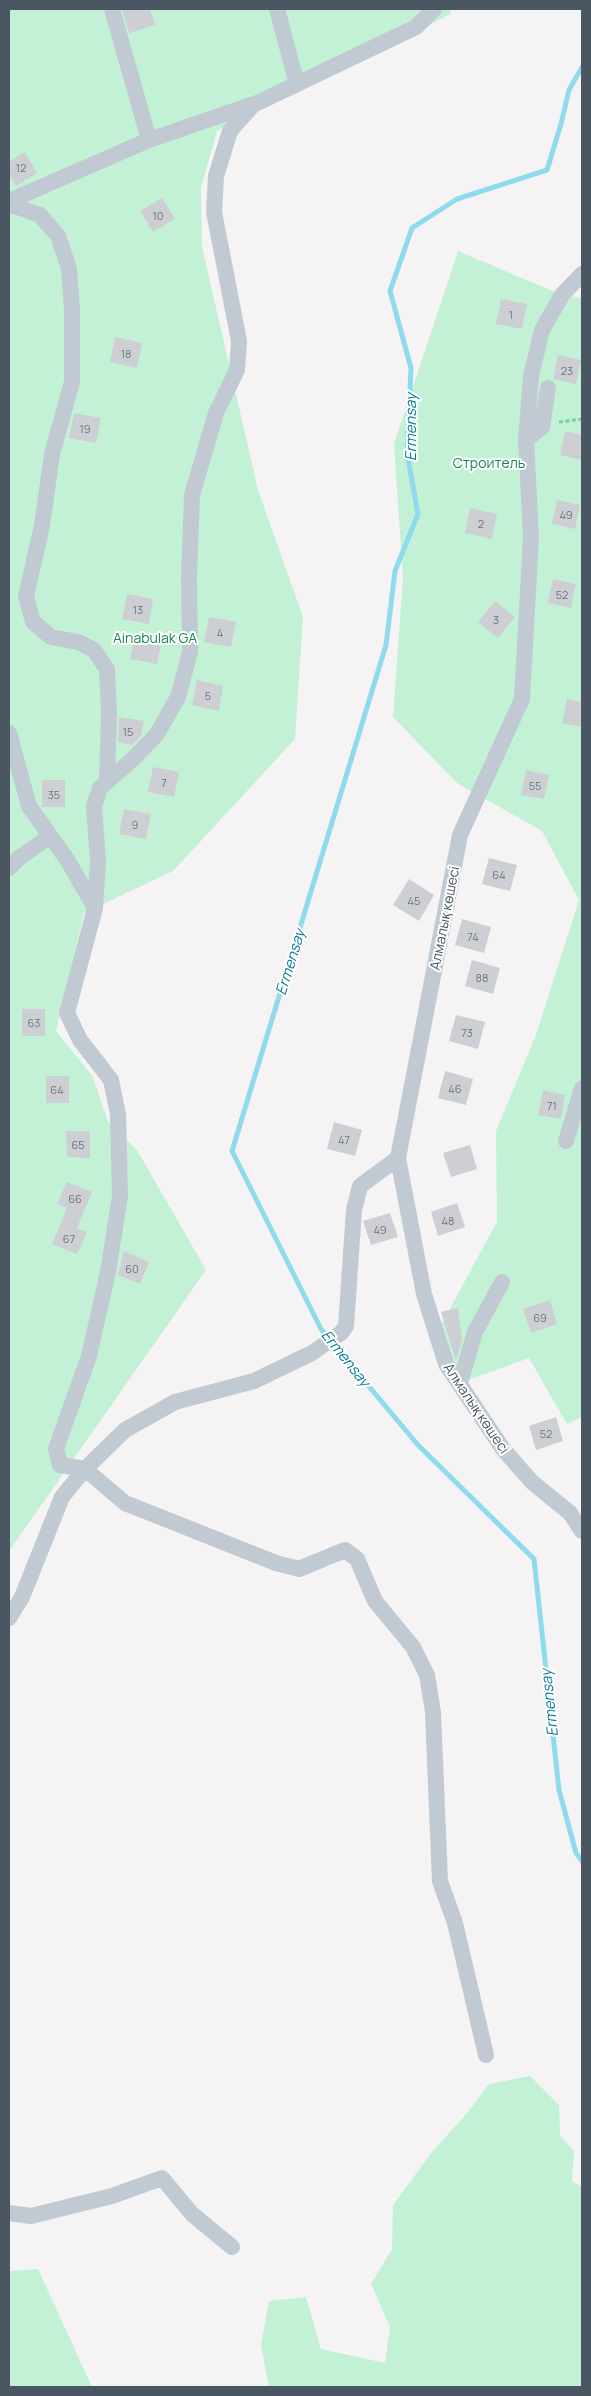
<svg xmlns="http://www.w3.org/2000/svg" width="591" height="2396" font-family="Manrope,sans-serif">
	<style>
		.green { fill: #c3f1d5 }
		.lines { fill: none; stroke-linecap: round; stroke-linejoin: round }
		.stream { stroke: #90daee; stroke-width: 5 }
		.building { fill: #cdcfd5 }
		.path { stroke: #7ad0a6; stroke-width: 3; stroke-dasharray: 4 2.5; stroke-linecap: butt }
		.minor { stroke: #c1cad2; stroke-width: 16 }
		.labels { text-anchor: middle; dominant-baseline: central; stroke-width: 4; stroke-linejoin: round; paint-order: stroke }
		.number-label { font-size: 11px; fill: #6b747e }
		.park-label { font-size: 14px; fill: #17864f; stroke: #fff }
		.street-label { font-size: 14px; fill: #4a5661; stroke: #fff }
		.water-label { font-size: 15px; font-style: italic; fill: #0c7c9b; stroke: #fff }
	</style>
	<rect width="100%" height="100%" fill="#f5f3f3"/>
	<path class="green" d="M9,9H449L451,14L217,131L201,188L202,247L258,490L303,617L295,739L173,871L84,913L56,1031L93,1077L108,1122L137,1150L206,1270L9,1551Z
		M458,251L562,295L582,298V1417L567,1424L529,1358L460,1383L436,1334L497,1222L496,1131L536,1035L579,900L542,831L457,783L393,717L403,578L394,444Z
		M530,2076L559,2105L560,2136L574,2151L572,2181L582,2187V2387H269L261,2345L269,2301L306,2297L321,2349L385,2363L390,2327L371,2284L392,2249L393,2205L432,2152L468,2112L489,2084Z
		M38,2269L92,2387H9V2271Z"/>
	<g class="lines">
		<path class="stream" d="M582,67L569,90L561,124L547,170L457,199L412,228L390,291L411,368L407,453L418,514L395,571L386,645L232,1151L321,1329L418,1445L534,1559L559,1790L576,1853L582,1861"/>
	</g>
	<path class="building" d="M122,9H150L155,25L129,33Z
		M25,152L37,173L16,186L9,174V162Z
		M162,198L175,219L153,232L140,211Z
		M501,299L527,304L522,329L496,324Z
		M115,337L142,343L137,368L110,362Z
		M558,355L581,360L576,384L553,379Z
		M74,413L101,418L96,443L69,438Z
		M565,431L582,435V460L560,455Z
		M557,500L580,505L575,529L552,524Z
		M470,508L497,514L492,539L465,533Z
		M553,579L576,584L571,608L548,603Z
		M127,594L153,599L149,624L122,619Z
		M495,601L515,617L498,638L478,622Z
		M209,617L236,622L231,647L204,642Z
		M135,634L162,639L157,664L130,659Z
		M197,680L223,686L219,711L192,705Z
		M567,699L582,702V727L562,723Z
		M119,717L144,721L141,736L132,745L118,742Z
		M153,767L179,772L174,797L148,792Z
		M526,770L549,775L544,799L521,795Z
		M42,780H65V807H42Z
		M124,809L151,814L146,839L119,834Z
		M489,858L517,865L510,891L482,884Z
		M409,879L434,895L419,921L393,905Z
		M462,919L491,927L484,953L455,945Z
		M472,960L500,968L493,994L465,986Z
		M22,1009H45V1036H22Z
		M456,1015L485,1022L478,1049L449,1041Z
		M445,1071L473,1079L466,1105L438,1098Z
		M46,1076H69V1103H46Z
		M543,1090L565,1095L561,1119L538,1115Z
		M334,1122L362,1130L355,1156L327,1149Z
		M66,1131H90V1158L67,1157Z
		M470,1145L477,1169L451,1177L443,1153Z
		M67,1182L92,1192L77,1228L87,1232L77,1254L52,1244L67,1208L57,1204Z
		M457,1203L465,1227L438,1236L431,1212Z
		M390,1213L398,1237L371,1245L363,1221Z
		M124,1251L149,1262L140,1284L118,1275Z
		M550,1300L557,1324L531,1333L523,1309Z
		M458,1308L462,1340L456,1361L441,1312Z
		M556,1417L563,1441L536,1450L529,1426Z"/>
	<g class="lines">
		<path class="path" d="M559,422L582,419"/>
		<path class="minor" d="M112,9L149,140
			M277,9L297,84
			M434,9L416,27L253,105L230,131L216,176L214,212L239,341L237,370L216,413L192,495L189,576L190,652L178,697L157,734L133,759L100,788L94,806L98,861L95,908L67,1013L80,1040L111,1080L118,1114L120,1196L108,1272L89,1356L56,1449L60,1465L85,1469L125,1503L276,1563L299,1569L345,1550L357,1559L375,1601L413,1647L427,1675L433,1712L440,1881L455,1923L486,2055
			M9,201L149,140L251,105
			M9,204L40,215L58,236L69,268L72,310V382L52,454L42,526L26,596L33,622L51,637L78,642L94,650L107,669L109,711L107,782
			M582,274L562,295L542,330L531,376L526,440L531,537L522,699L460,835L398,1158L424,1294L446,1364L503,1449L532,1482L570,1513L582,1531
			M526,440L542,427L548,388
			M9,733L29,806L68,861L95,908
			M9,868L19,858L49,837
			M566,1141L582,1088
			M460,1383L475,1332L502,1282
			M9,1618L22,1597L62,1497L85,1469L125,1430L175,1402L254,1381L312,1353L341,1333L346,1326L354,1210L360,1186L398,1158
			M9,2213L31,2216L112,2196L162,2178L192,2214L232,2247"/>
	</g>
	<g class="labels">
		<g class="number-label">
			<text x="21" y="167">12</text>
			<text x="158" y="215">10</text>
			<text x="511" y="314">1</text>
			<text x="126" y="353">18</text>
			<text x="567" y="370">23</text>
			<text x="85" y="428">19</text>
			<text x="566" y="514">49</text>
			<text x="481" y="523">2</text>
			<text x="562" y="594">52</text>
			<text x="138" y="609">13</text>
			<text x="496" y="619">3</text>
			<text x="220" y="632">4</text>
			<text x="208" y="695">5</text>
			<text x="128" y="731">15</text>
			<text x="164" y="782">7</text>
			<text x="535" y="785">55</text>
			<text x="54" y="794">35</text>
			<text x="135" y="824">9</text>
			<text x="499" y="874">64</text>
			<text x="414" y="900">45</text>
			<text x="473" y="936">74</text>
			<text x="482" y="977">88</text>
			<text x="34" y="1022">63</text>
			<text x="467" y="1032">73</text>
			<text x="455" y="1088">46</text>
			<text x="57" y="1089">64</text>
			<text x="552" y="1105">71</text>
			<text x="344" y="1139">47</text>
			<text x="78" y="1144">65</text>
			<text x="75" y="1198">66</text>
			<text x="448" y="1220">48</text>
			<text x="380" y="1229">49</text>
			<text x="69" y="1238">67</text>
			<text x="132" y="1268">60</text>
			<text x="540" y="1317">69</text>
			<text x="546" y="1433">52</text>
		</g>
		<g class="park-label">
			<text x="489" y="462">Строитель</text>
			<text x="155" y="637">Ainabulak GA</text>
		</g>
		<g class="street-label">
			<text transform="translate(444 918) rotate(-79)">Алмалық көшесі</text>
			<text transform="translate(477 1408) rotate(56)">Алмалық көшесі</text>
		</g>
		<g class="water-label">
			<text transform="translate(410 427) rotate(-90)">Ermensay</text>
			<text transform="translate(290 962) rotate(-73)">Ermensay</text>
			<text transform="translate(346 1358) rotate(51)">Ermensay</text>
			<text transform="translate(549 1703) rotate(-96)">Ermensay</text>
		</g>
	</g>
	<rect width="591" height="2396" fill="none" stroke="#4a5661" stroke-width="20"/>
</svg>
